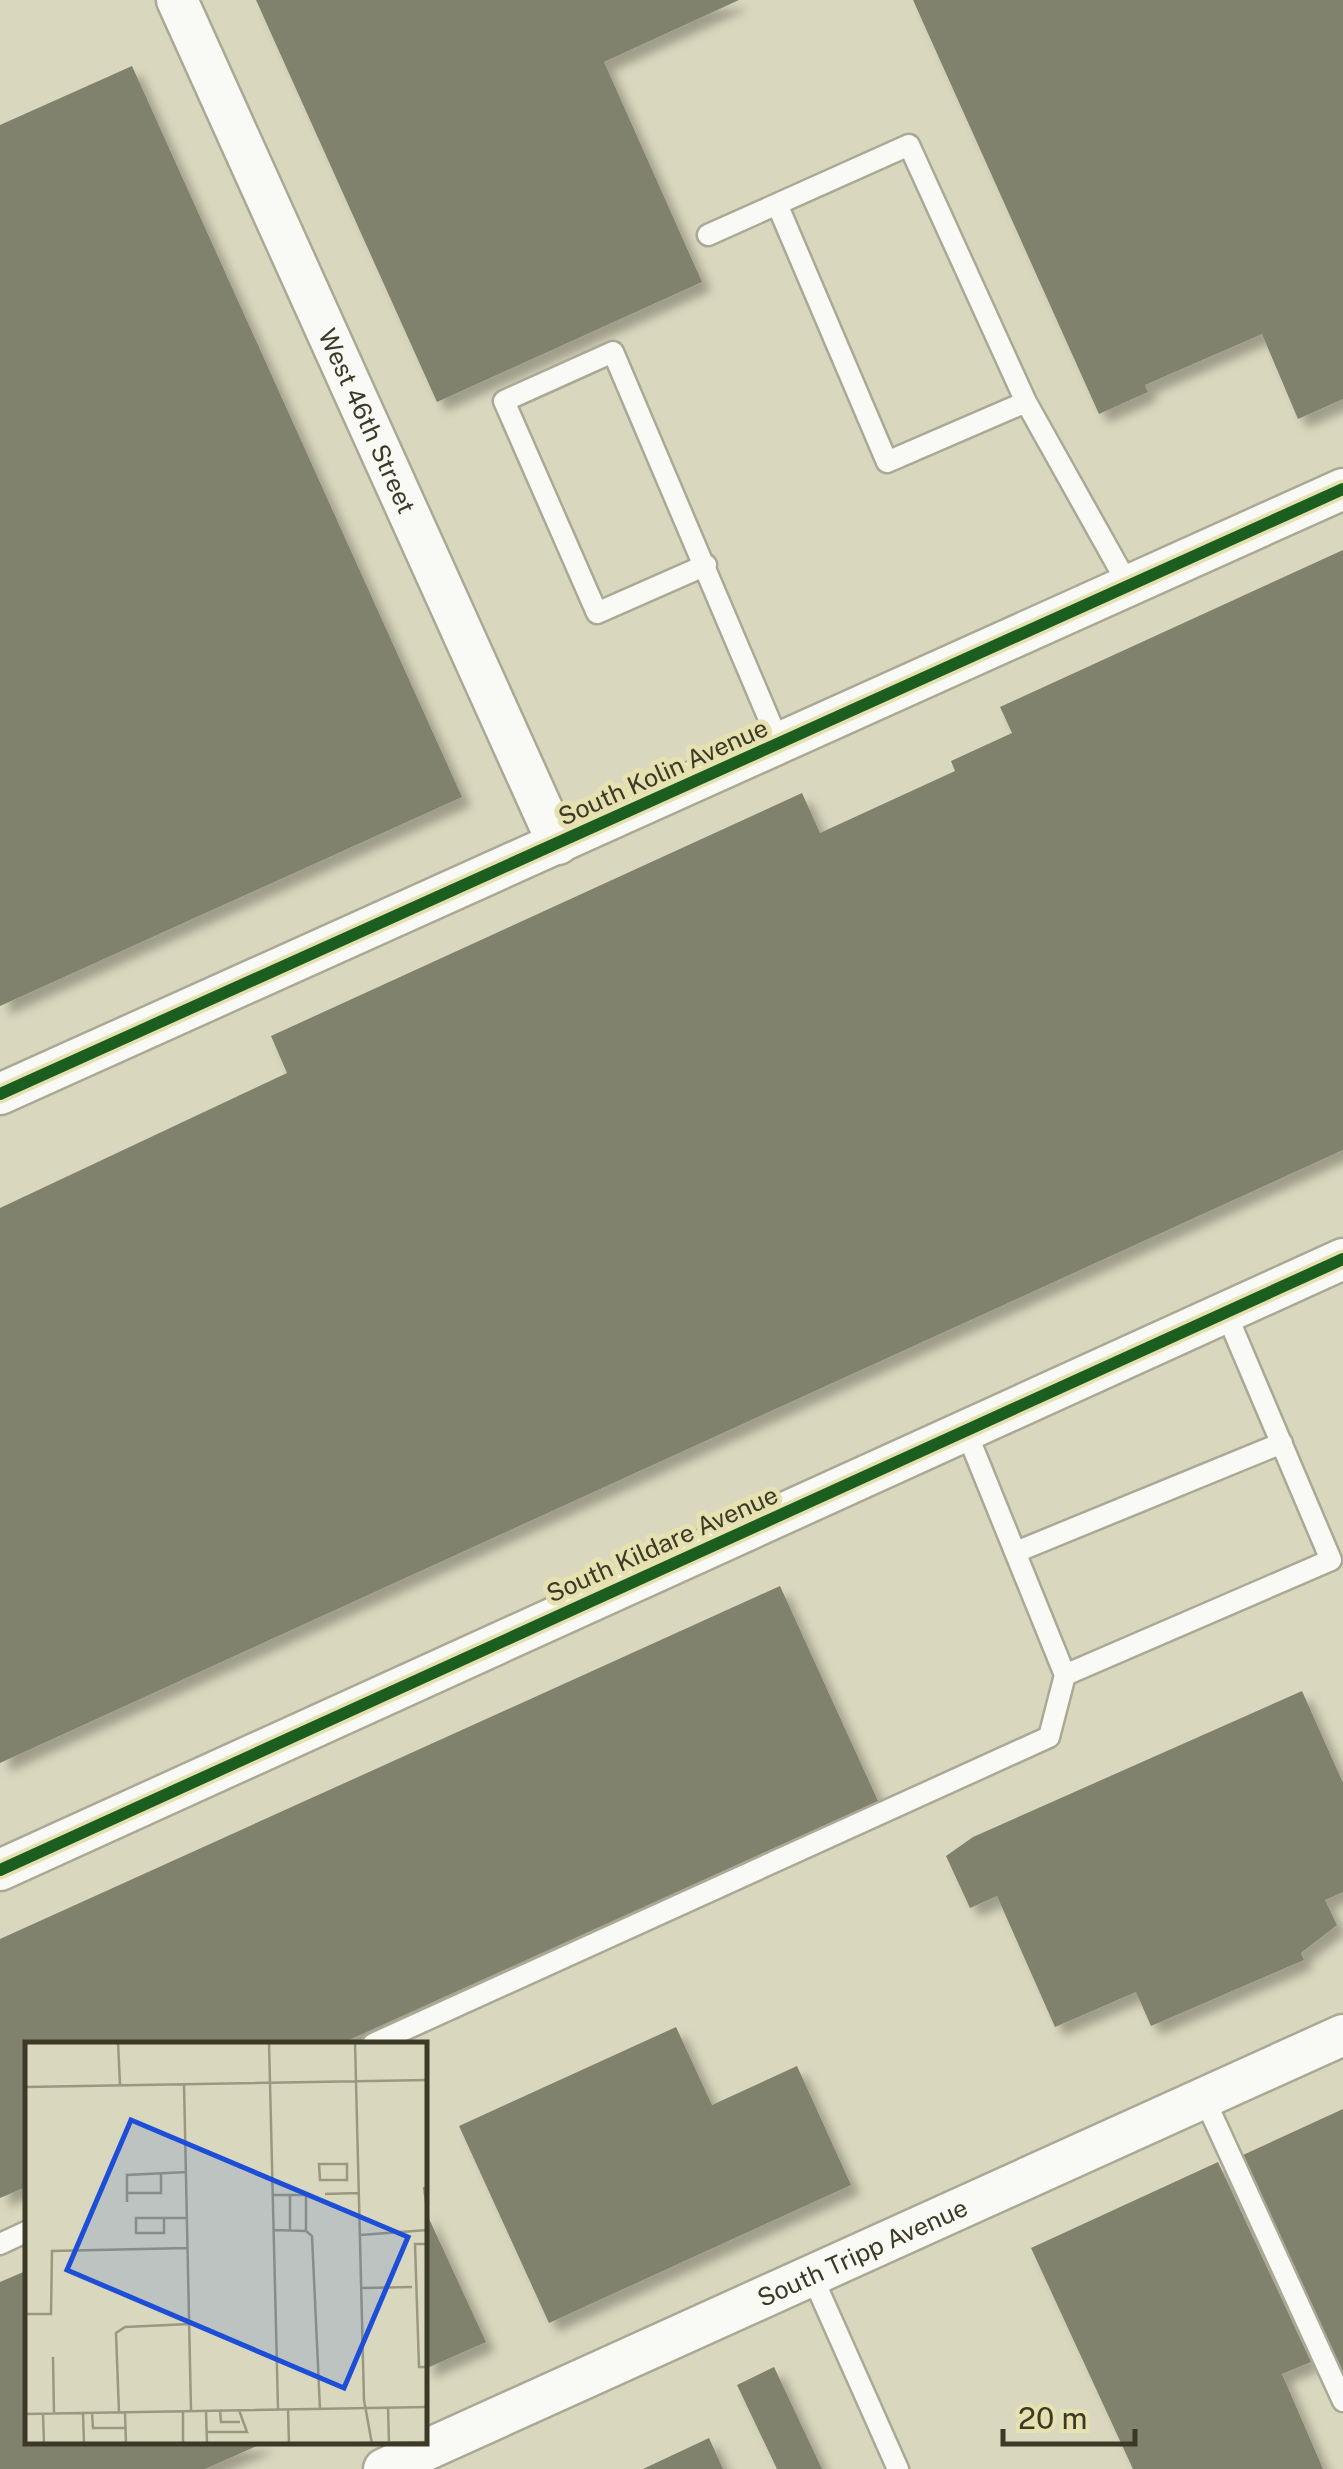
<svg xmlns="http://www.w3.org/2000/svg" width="1343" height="2469" font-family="'Public Sans',sans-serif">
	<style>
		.building { fill: #80826e; filter: url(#shadow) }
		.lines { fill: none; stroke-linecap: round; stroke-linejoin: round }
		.lane-casing { stroke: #aba995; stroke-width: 25 }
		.street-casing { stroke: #aba995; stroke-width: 45 }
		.lane { stroke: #f9f9f5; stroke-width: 20 }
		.street { stroke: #f9f9f5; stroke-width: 40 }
		.cycleway-casing { stroke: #e6e1b0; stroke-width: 19 }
		.cycleway { stroke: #1b5e20; stroke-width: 12 }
		.labels { text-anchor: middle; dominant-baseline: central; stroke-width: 10; stroke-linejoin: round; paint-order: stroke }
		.street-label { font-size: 25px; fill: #3c3926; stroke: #e6e1b0 }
		.inset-road { fill: none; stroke: #9a9881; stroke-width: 2.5 }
		.view { fill: #1d4ed8; fill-opacity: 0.15; stroke: #1d4ed8; stroke-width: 5 }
		.inset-edge { fill: none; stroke: #3c3926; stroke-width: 5 }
	</style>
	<defs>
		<filter id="shadow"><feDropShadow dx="9" dy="9" stdDeviation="5" flood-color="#0004"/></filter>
	</defs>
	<rect width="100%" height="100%" fill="#d9d7bd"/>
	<path class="building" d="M256,0H739L604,62L702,282L437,402Z
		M913,0H1343V399L1298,419L1262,334L1145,385L1148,392L1099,414Z
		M132,66L462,797L0,1006V125Z
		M1343,550V1150L0,1763V1208L287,1073L271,1036L802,793L820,833L955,771L951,761L1012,733L1000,707Z
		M780,1586L878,1801L340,2044H28V2186L0,2198V1939Z
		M1302,1691L1343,1783V1892L1325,1900L1337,1925L1301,1953L1304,1960L1151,2026L1136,1992L1055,2027L997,1896L970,1908L946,1856L973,1837Z
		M676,2027L712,2105L797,2066L851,2185L549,2323L459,2126Z
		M1343,2109V2374L1243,2155Z
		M1218,2162L1311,2362L1282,2374L1323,2469H1133L1031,2248Z
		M425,2210L486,2342L425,2369Z
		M28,2270V2442H266L205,2469H0V2282Z
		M774,2367L822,2469H777L737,2385Z
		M709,2438L723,2469H643Z"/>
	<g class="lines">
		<defs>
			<path id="lane" d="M777,204L887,462L1026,402
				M708,235L909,145L1026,402L1130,588
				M706,565L597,613L504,401L613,352L780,745
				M966,1431L1065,1675L1331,1560L1226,1313
				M1016,1552L1282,1443
				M373,2044L1049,1737L1065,1675
				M1204,2098L1343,2401
				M0,2244L28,2231
				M812,2276L898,2469"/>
			<g id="street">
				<path id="s1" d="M177,0L558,844"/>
				<path d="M0,1094L1343,489"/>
				<path d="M0,1870L1343,1259"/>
				<path id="s2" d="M384,2469L1343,2035"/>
			</g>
		</defs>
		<use href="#lane" class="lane-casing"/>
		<use href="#street" class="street-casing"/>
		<use href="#lane" class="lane"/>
		<use href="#street" class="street"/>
		<defs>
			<path id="cycleway" d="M0,1094L1343,489
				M0,1870L1343,1259"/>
		</defs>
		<use href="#cycleway" class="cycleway-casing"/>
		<use href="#cycleway" class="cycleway"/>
	</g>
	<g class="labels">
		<g class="street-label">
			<text stroke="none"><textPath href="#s1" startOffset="462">West 46th Street</textPath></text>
			<text transform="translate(663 772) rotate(-24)">South Kolin Avenue</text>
			<text transform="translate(662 1544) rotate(-24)">South Kildare Avenue</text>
			<text stroke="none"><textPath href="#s2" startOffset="525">South Tripp Avenue</textPath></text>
		</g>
	</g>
	<g transform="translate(25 2042)">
		<rect width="402" height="402" fill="#d9d7bd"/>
		<path class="inset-road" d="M93,0L95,43M244,0L253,367M330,0L339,358L347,402M159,42L166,369M0,45L403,38M294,122H322V138H295ZM399,145L403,175M102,151H136V132M300,152L334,151M248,153H281V189L249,188M102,160V133L162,130M139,176V191H111V176H163M265,188V153M281,189L287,194L295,367M335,193L403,188M403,202H390L394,325H403M336,246L387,245M0,272H26L27,209L163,206M28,315L29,371M363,365L364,401M263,367L264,402M195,368L196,380H215M158,369V402M181,369L182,402M94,370L91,291L100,285L165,282M100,370L101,402M58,371L59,402M67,371L68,386H100M0,372L403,365M18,372L19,402M182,390H222L214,368M281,402L403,400"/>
		<path class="view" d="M106,78L383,195L319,346L42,228Z"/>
		<rect width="402" height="402" class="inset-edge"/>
	</g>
	<path d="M1003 2429v15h132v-15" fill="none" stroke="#3c3926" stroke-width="5"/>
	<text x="1018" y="2429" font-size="30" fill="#3c3926" stroke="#e6e1b0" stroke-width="8" paint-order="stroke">20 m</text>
</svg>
